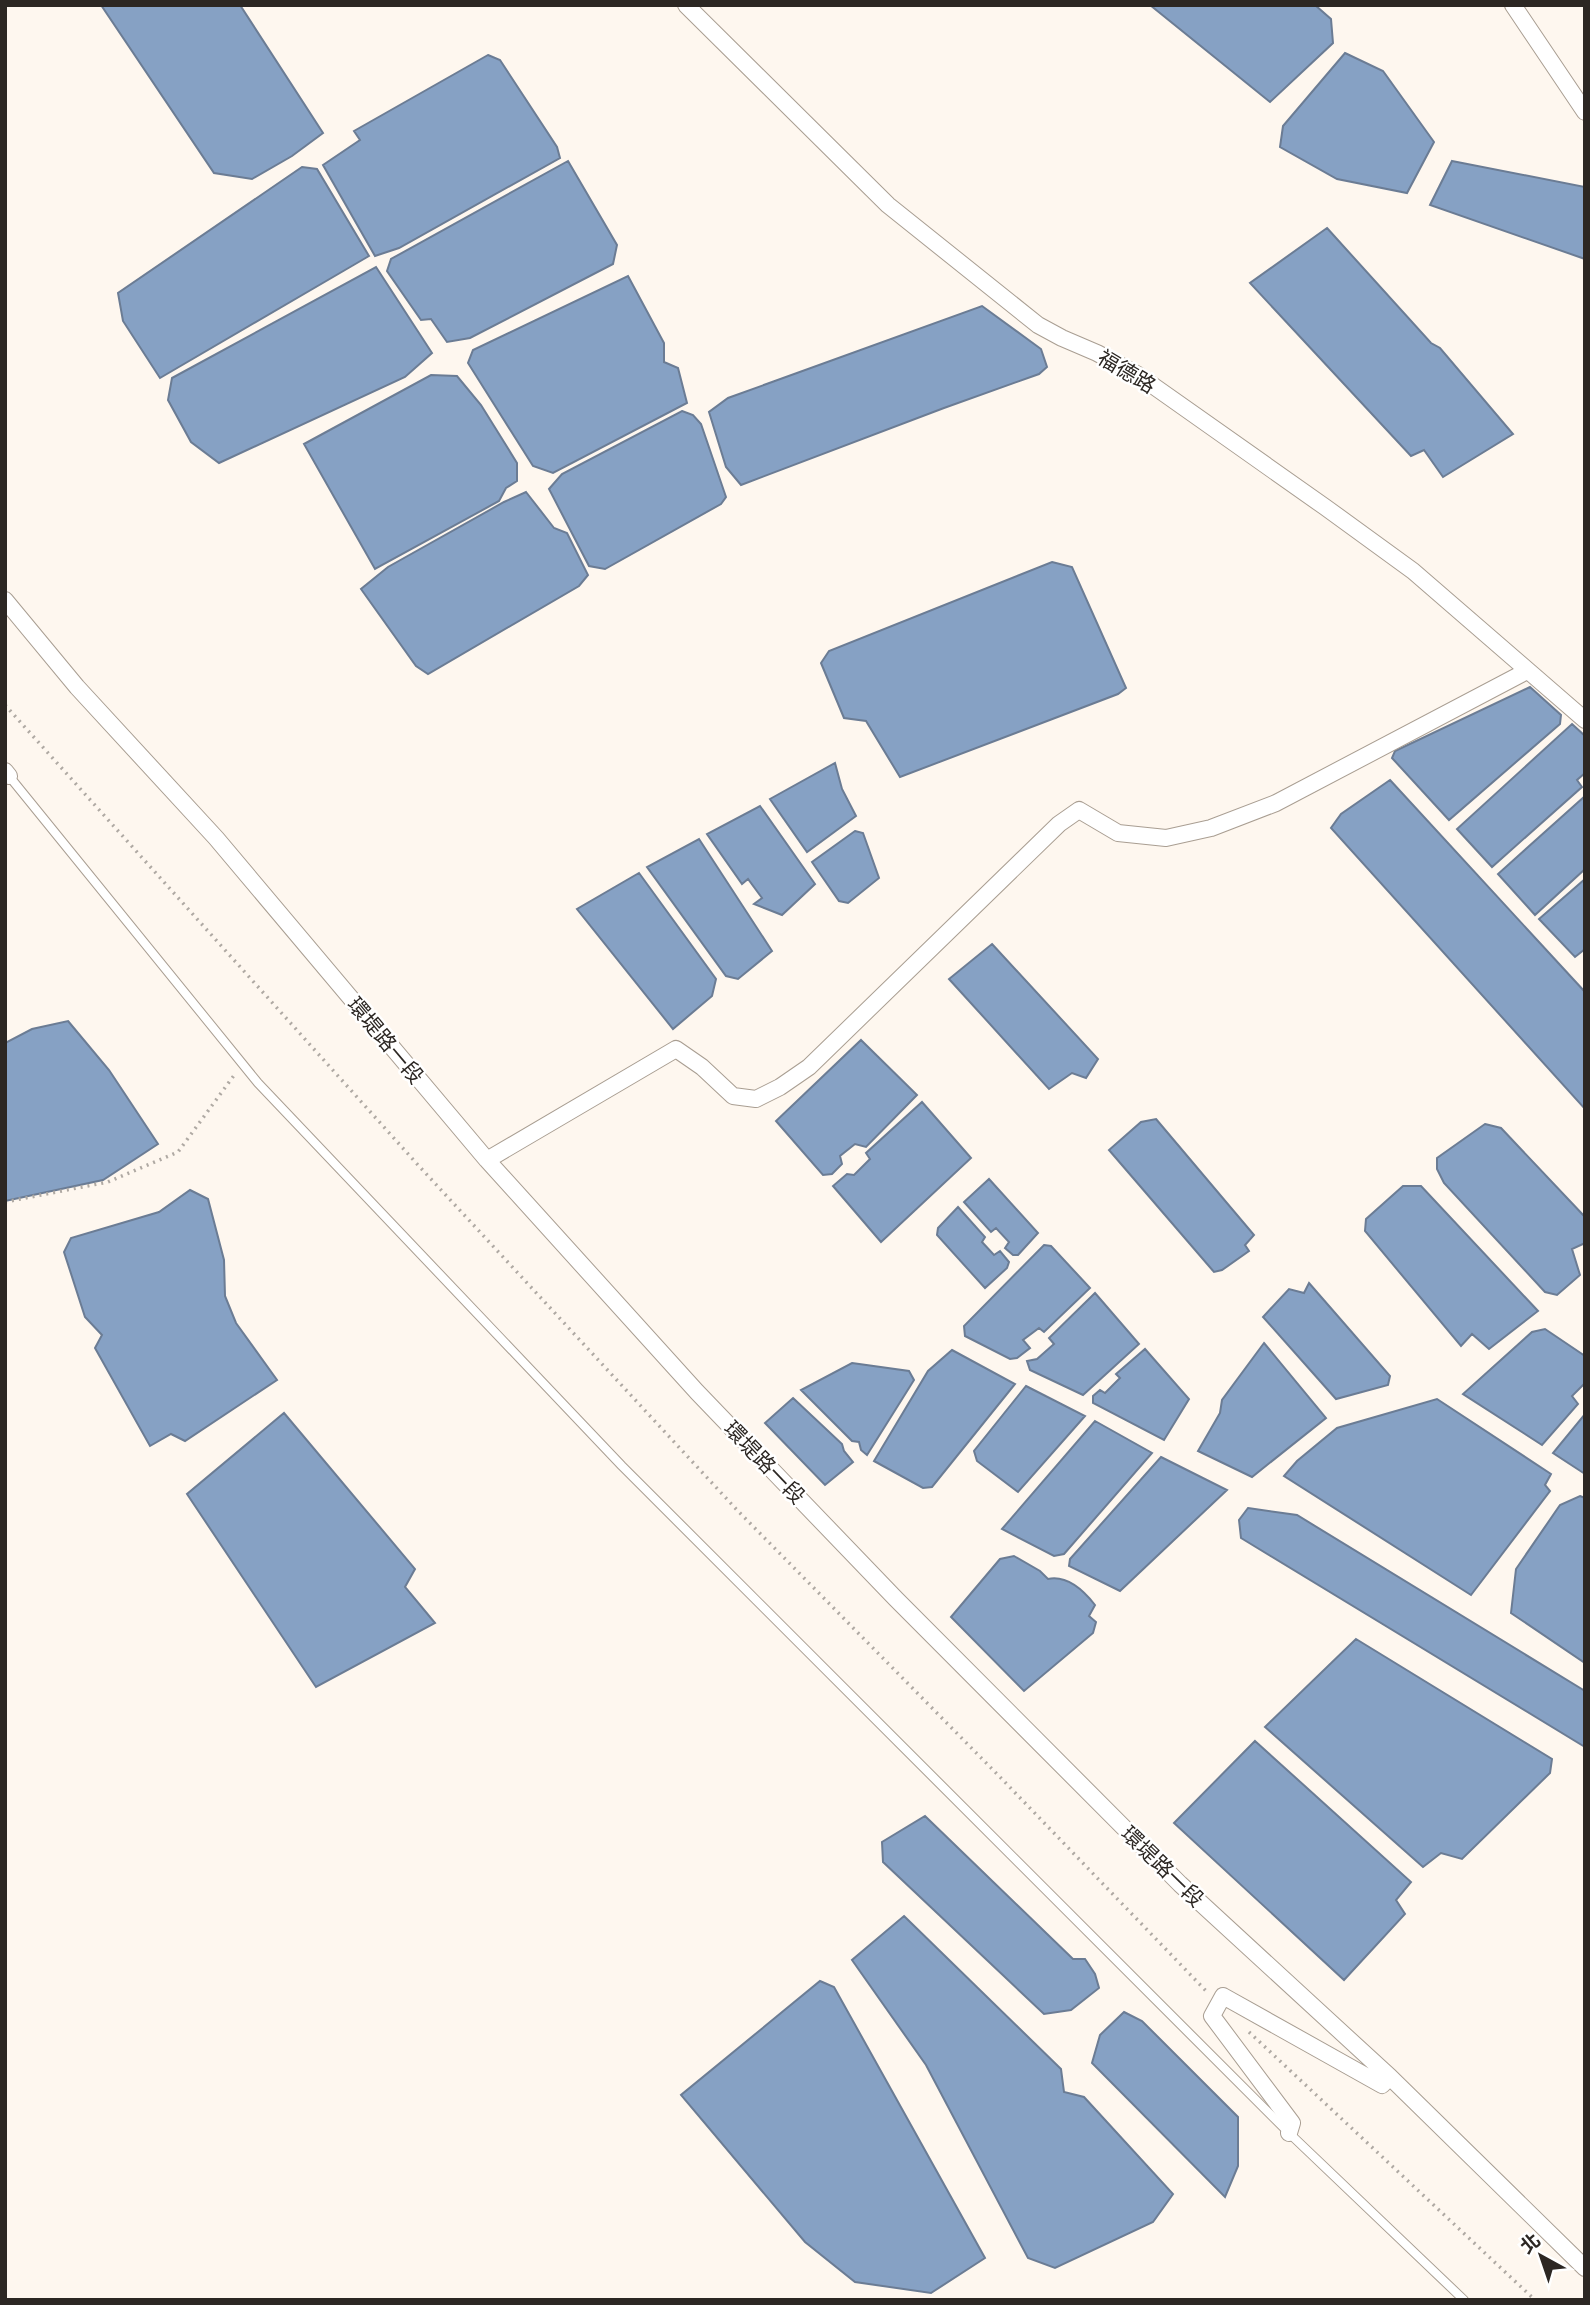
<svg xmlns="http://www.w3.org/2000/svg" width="1590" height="2305" font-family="'Noto Serif','Noto Sans TC',serif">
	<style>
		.water { fill: #86a1c4; stroke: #6b7c94; stroke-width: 2 }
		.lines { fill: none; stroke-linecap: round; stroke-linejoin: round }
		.service-casing { stroke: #a99e92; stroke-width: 10 }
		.minor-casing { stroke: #a99e92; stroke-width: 18 }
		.path { stroke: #afa9a3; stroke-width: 3.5; stroke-dasharray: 2 5; stroke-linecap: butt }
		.service { stroke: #fff; stroke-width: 8 }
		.minor { stroke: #fff; stroke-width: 16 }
		.labels { text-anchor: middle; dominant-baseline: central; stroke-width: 5; stroke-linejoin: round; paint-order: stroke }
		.street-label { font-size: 21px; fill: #2c2723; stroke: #fff }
	</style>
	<rect width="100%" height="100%" fill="#fef7ef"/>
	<path class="water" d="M101,5H240L323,133L292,156L252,179L214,173Z
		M1150,5H1315L1331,19L1333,43L1270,102Z
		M1345,53L1383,71L1434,142L1407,193L1337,179L1280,147L1283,126Z
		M488,55L500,60L557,147L560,158L399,248L375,256L323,165L360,140L354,131Z
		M568,161L617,245L613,264L470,338L447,342L431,319L421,320L387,271L391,259Z
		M1452,161L1585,187V259L1430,205Z
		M302,167L317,169L369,256L160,378L123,321L118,293Z
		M1327,228L1431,343L1440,348L1513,434L1443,477L1424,450L1411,456L1250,283Z
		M376,267L432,353L405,377L219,463L191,442L168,400L172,378Z
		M628,276L664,343V362L678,368L687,403L553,473L533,466L468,363L473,350Z
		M982,306L1041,349L1047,367L1039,374L944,408L741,485L726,467L709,412L728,398Z
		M431,375L457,376L481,405L517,463V481L506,488L499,501L375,569L304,444Z
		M682,411L693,415L701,424L726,497L721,504L605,569L589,566L549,489L562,474Z
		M526,492L554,528L567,533L588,575L579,586L428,674L416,666L361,589L388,567L504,502Z
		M1052,562L1072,567L1126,688L1118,694L900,777L866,721L844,718L821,663L829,651Z
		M1530,687L1561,715L1560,724L1449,820L1392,758L1395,751Z
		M1572,724L1585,736V773L1577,780L1582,787L1492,867L1457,829Z
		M835,763L842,789L856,816L807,852L770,799Z
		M1390,780L1585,992V1109L1331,828L1341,814Z
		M1585,796V869L1535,915L1498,874Z
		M760,806L815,884L782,915L754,904L762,898L748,879L742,884L707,834Z
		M855,831L863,833L879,878L848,903L839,901L812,862Z
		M699,839L772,951L738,979L726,976L647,867Z
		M639,873L716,979L712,996L673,1029L577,909Z
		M1585,879V949L1575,957L1539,919Z
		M992,944L1098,1059L1086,1078L1072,1073L1049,1089L949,979Z
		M68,1021L109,1070L158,1144L103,1180L5,1201V1043L32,1029Z
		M861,1040L917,1095L866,1147L855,1144L840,1156L842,1164L832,1174L823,1175L776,1121Z
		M922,1102L971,1158L881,1242L833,1186L847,1174L854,1175L870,1159L866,1153Z
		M1156,1119L1254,1235L1245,1245L1249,1251L1222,1270L1214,1272L1109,1150L1141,1122Z
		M1485,1124L1501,1128L1585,1217V1243L1572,1249L1580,1275L1557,1295L1545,1292L1444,1183L1437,1169V1158Z
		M989,1179L1038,1233L1018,1255H1013L1005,1248L1009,1242L996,1228L991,1232L964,1202Z
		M1403,1186H1421L1538,1311L1489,1349L1472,1334L1461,1346L1365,1231L1366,1219Z
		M190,1190L208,1199L224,1260L225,1296L236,1323L277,1380L185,1441L171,1434L150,1446L95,1348L102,1335L85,1317L64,1252L71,1238L159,1212Z
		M958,1207L985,1237L982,1242L994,1255L1000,1251L1009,1262L1007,1268L985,1288L937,1235L938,1228Z
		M1044,1245L1051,1246L1090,1288L1044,1332L1039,1328L1023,1340L1030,1348L1017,1358L1010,1359L965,1336L964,1326Z
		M1309,1283L1390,1376L1388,1385L1336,1399L1263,1317L1289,1289L1304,1293Z
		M1095,1293L1139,1344L1083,1395L1030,1370L1027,1361L1037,1359L1054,1344L1049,1338Z
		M1545,1329L1585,1356V1383L1572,1396L1578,1404L1542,1445L1463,1394L1532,1332Z
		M1264,1343L1326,1418L1252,1477L1198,1451L1220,1413L1222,1400Z
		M1145,1349L1189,1399L1164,1440L1093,1403V1396L1100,1390L1105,1393L1120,1378L1116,1374Z
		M952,1350L1015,1384L932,1487L923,1488L874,1461L928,1371Z
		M852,1363L909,1371L914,1380L867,1455L861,1450L859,1442L852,1441L801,1390Z
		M1026,1386L1085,1416L1018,1492L977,1461L974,1451Z
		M793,1398L842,1444L844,1451L853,1462L825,1485L765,1423Z
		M1437,1399L1551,1474L1545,1485L1550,1491L1471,1595L1284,1476L1297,1461L1337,1428Z
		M284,1413L415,1569L405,1587L435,1623L316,1687L187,1494Z
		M1585,1414V1474L1553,1453Z
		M1095,1421L1152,1453L1064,1554L1054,1556L1002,1529Z
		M1161,1457L1227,1490L1120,1591L1069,1566L1070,1559Z
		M1580,1496L1585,1498V1663L1511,1613L1516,1569L1560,1505Z
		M1248,1508L1297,1515L1585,1691V1747L1241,1538L1239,1520Z
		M1014,1556L1040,1571L1048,1579C1067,1575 1084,1591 1095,1605L1089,1616L1096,1622L1093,1633L1024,1691L951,1617L1000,1559Z
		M1356,1639L1552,1759L1550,1773L1462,1859L1441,1853L1423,1867L1265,1727Z
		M1255,1741L1411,1882L1396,1900L1405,1914L1344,1980L1174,1823Z
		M925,1816L1073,1959H1085L1095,1974L1099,1988L1071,2010L1044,2014L883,1862L882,1842Z
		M904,1916L1061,2069L1064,2092L1084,2097L1173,2194L1153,2222L1055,2268L1028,2258L926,2065L852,1960Z
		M820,1981L834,1987L985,2258L931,2293L855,2282L805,2242L681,2095Z
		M1124,2012L1142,2021L1238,2117V2166L1225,2197L1092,2063L1100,2035Z"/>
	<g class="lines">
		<defs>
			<path id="service" d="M9,776L258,1083L622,1466L1289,2133L1464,2300"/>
			<path id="minor" d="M686,5L888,205L1038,325L1062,338L1097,353L1138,375L1325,507L1413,571L1585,720
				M1513,5L1585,112
				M5,600L77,687L216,838L487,1160L697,1392L896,1599L1180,1884L1390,2077L1585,2268
				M5,771L9,776
				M487,1160L676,1049L702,1067L733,1096L756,1099L780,1087L809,1067L1059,824L1079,810L1118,833L1166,838L1211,828L1276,803L1527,671
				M1289,2133L1292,2123L1212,2016L1223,1996L1382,2085L1390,2077"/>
		</defs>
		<use href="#service" class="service-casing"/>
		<use href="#minor" class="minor-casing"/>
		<path class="path" d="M5,705L418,1165L737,1510L1000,1777L1208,1993
			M5,1202L108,1182L178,1152L235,1074
			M1249,2032L1535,2300"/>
		<use href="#service" class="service"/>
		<use href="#minor" class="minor"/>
	</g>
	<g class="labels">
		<g class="street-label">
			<text transform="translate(1127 371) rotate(31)">福德路</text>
			<text transform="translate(386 1040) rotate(50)">環堤路一段</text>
			<text transform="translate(765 1462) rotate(46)">環堤路一段</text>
			<text transform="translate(1163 1866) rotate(44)">環堤路一段</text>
		</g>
	</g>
	<rect width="1590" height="2305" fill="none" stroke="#2c2723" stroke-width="14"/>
	<g transform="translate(1541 2256) rotate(320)" stroke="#ffffff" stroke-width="5" paint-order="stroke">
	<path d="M0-5L12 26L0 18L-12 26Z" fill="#2c2723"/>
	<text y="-10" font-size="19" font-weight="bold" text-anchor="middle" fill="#2c2723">北</text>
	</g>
</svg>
